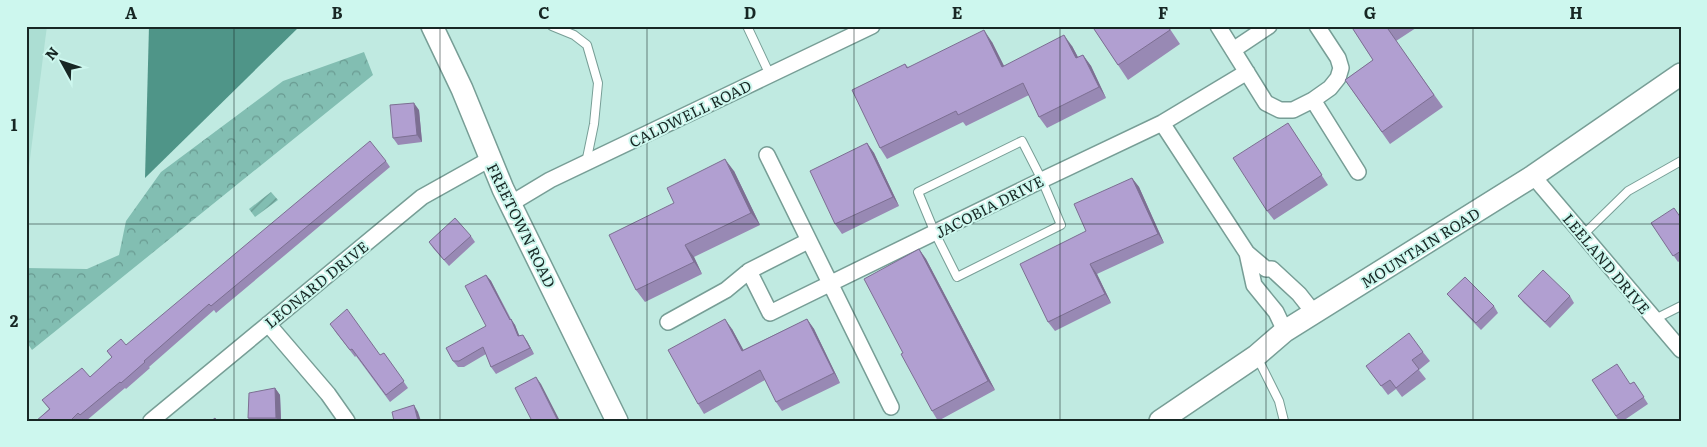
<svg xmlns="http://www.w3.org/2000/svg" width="1707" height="447" font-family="Literata,serif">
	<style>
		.built { fill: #acded3 }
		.forest { fill: url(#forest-crowns) }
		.garden { fill: url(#garden-furrows) }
		.water { fill: #4f9588 }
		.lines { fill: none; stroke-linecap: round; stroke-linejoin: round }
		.lane-casing { stroke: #779e96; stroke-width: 10 }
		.street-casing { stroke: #779e96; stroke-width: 18 }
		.secondary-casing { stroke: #779e96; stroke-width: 24 }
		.lane { stroke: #fff; stroke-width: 8 }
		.street { stroke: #fff; stroke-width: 15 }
		.secondary { stroke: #fff; stroke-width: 21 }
		.wall { fill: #9889b4 }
		.shaded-wall { fill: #7c6f92 }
		.building { fill: #b19fd1; stroke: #7c6f92 }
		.grid { fill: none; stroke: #172724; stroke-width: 1; stroke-opacity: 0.55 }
		.labels { text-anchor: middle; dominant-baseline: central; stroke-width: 4; stroke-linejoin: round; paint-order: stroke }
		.street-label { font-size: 15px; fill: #172724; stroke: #cdf7ee }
		.neatline { fill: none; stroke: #172724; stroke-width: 2 }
		.grid-label { font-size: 16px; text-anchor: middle; font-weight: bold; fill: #172724 }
	</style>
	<defs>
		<pattern id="forest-crowns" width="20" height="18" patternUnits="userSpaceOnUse" patternTransform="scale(1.25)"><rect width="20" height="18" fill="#82beb2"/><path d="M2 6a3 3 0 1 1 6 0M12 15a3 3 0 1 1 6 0" fill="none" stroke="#699a91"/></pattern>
		<pattern id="garden-furrows" width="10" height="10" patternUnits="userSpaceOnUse" patternTransform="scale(1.25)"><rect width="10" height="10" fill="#82beb2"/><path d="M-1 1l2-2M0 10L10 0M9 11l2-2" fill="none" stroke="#699a91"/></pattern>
	</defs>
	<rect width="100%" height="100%" fill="#c0eae1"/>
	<path class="built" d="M26,26H47L26,190Z"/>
	<path class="forest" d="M364,52L373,75L32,350L26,341V268L87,269L119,255L126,221L161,172L283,81Z"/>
	<path class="garden" d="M271,192L278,200L255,217L249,209Z"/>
	<path class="water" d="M149,26H300L145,178Z"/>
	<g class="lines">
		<defs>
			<path id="lane" d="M552,26L574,35L587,45L598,83L594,124L586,163
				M747,26L770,75
				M1022,141L1042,180L1061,225L957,277L935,233L918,192Z
				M1583,235L1628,191L1681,161
				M1655,319L1681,306
				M1257,357L1279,401L1284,421"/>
			<path id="street" d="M1218,26L1266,103L1280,110H1293L1313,100L1330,88L1338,78L1341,68L1338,58L1317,26
				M1233,50L1269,26
				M1313,100L1358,172
				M1162,123L1247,253L1266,269H1272L1299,294L1314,313
				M767,155L891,407
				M1533,176L1681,350
				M510,204L550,180L872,26
				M1247,253L1254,285L1276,312L1285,331
				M749,271L770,313L1042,180L1162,123L1247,72
				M668,322L726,290L749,271L808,241
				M268,324L328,394L347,421
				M151,421L422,197L490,159"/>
			<path id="secondary" d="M432,26L462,89L503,189L617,421
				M1160,421L1256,356L1285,331L1533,176L1681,74"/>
		</defs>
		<use href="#lane" class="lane-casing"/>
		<use href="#street" class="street-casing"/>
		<use href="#secondary" class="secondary-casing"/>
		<use href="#lane" class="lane"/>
		<use href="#street" class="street"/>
		<use href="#secondary" class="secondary"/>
	</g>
	<path class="wall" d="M1092,26H1168L1180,44L1128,80Z
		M1351,26H1419L1396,41L1443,107L1390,144L1345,80L1373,60Z
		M992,42L1004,66L1072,46L1078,57L1083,55L1091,66L1106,98L1047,128L1039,117L1029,95L966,126L963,122L887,159L880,148L905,64L908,67Z
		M419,110L422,142L398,145L393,138Z
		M1288,123L1328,185L1274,220L1267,211Z
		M867,143L874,153L899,206L842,234L835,224Z
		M386,161L390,167L216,313L214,310L149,367L150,368L126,389L125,388L86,421L83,420L82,421H36L49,409L42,400L90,377L112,358L107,351L126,345Z
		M734,171L760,225L694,257L702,274L645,302L636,290L674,203Z
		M1132,178L1139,187L1164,243L1097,274L1111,303L1055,331L1048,322L1086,231Z
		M1681,218V260L1678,262L1651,223Z
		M471,236L475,242L449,266L433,248L429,242Z
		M919,249L926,259L995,390L938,421L932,411L903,353Z
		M486,275L491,281L511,319L515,325L519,336L527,341L534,354L496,374L491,367L486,354L464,367H458L453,361L486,326Z
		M1447,294L1494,306L1498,313L1481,330L1452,300Z
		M1518,296H1570L1574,303L1550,328L1523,302Z
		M807,319L814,329L840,383L782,411L776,402L765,380L704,414L698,404L732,329L743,350Z
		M334,330L380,355L384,353L408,388L390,402L356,356L355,357Z
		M1423,352L1430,361L1419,370L1426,379L1402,397L1396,389L1388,395L1366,366Z
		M1592,380L1630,384L1634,382L1648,404L1623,421H1619Z
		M275,388L280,395L281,421H250L248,418Z"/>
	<path class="shaded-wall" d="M984,30L992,42L1010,78L1002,67Z
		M1064,35L1072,46L1084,69L1076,58Z
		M1083,55L1091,66L1106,98L1099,87Z
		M414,103L419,110L422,142L417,135Z
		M867,143L874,153L899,206L893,197Z
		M725,159L734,171L760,225L751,213Z
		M1132,178L1139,187L1164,243L1158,234Z
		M685,245L694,257L702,274L694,262Z
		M919,249L926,259L995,390L988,381Z
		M1090,264L1097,274L1111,303L1105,294Z
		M486,275L491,281L512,323L511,319L515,325L522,342L518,336Z
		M725,319L732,329L749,360L742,351Z
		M807,319L814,329L840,383L834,373Z
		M523,335L527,341L534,354L530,348Z
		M536,377L541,384L560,421H558Z
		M275,388L280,395L281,421H278L276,418Z
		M414,405L418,412L421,421H418Z"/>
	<path class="building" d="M1092,26H1168L1170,30L1118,65Z
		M1351,26H1392L1388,29L1434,95L1382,132L1345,80L1373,60Z
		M984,30L1002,67L1064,35L1076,58L1083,55L1099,87L1039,117L1023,83L958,115L956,111L880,148L852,90L905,64L907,68Z
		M414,103L417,135L393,138L390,105Z
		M1288,123L1322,175L1267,211L1233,158Z
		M370,141L386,161L211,306L209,304L144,361L145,362L121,383L120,382L80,415L78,413L70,421H36L50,409L42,400L82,368L90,377L112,357L107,351L121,339L126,345Z
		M867,143L893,197L835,224L810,171Z
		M725,159L751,213L685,245L694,262L636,290L609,235L674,203L667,188Z
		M1132,178L1158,234L1090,264L1105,294L1048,322L1020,264L1086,231L1074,204Z
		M1674,208L1681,218V251L1673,256L1651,223Z
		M455,218L471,236L444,260L429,242Z
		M919,249L988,381L932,411L901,354L903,353L864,279Z
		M1543,270L1570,296L1545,322L1518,296Z
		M486,275L510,320L511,319L518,336L523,335L530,348L491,367L483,347L459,361H453L446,348L486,326L465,286Z
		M1465,277L1494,306L1476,323L1447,294Z
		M347,309L380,355L384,353L404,381L386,395L352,349L350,350L330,324Z
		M725,319L742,351L807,319L834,373L776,402L760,370L698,404L668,350Z
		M1409,333L1423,352L1412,360L1419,369L1396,388L1390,380L1381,386L1366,366Z
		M1617,364L1630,384L1634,382L1644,397L1616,416L1592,380Z
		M536,377L558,421H532L515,388Z
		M275,388L276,418H248L249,393Z
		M414,405L418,421H394L392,412Z
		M215,418L217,421H211Z"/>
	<path class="grid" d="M234,26V421M440,26V421M647,26V421M854,26V421M1060,26V421M1266,26V421M1473,26V421M26,224H1681"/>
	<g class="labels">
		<g class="street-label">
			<text transform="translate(690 113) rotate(-26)">CALDWELL ROAD</text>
			<text transform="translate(989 206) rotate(-27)">JACOBIA DRIVE</text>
			<text transform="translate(522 225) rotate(64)">FREETOWN ROAD</text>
			<text transform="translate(1420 247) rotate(-32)">MOUNTAIN ROAD</text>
			<text transform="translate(1607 263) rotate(50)">LEELAND DRIVE</text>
			<text transform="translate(316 284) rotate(-39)">LEONARD DRIVE</text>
		</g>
	</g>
	<rect width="1707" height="447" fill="none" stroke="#cdf7ee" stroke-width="55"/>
	<g transform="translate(62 62) rotate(310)" stroke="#cdf7ee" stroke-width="4" paint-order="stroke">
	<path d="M0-4L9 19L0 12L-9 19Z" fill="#172724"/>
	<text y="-8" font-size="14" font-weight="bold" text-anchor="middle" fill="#172724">N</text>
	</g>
	<rect x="28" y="28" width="1652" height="392" class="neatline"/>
	<g class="grid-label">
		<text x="131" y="19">A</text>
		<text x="337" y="19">B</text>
		<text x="544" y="19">C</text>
		<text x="750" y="19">D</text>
		<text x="957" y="19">E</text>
		<text x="1163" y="19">F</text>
		<text x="1370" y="19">G</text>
		<text x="1576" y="19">H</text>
		<text x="14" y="131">1</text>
		<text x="14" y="327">2</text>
	</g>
</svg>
